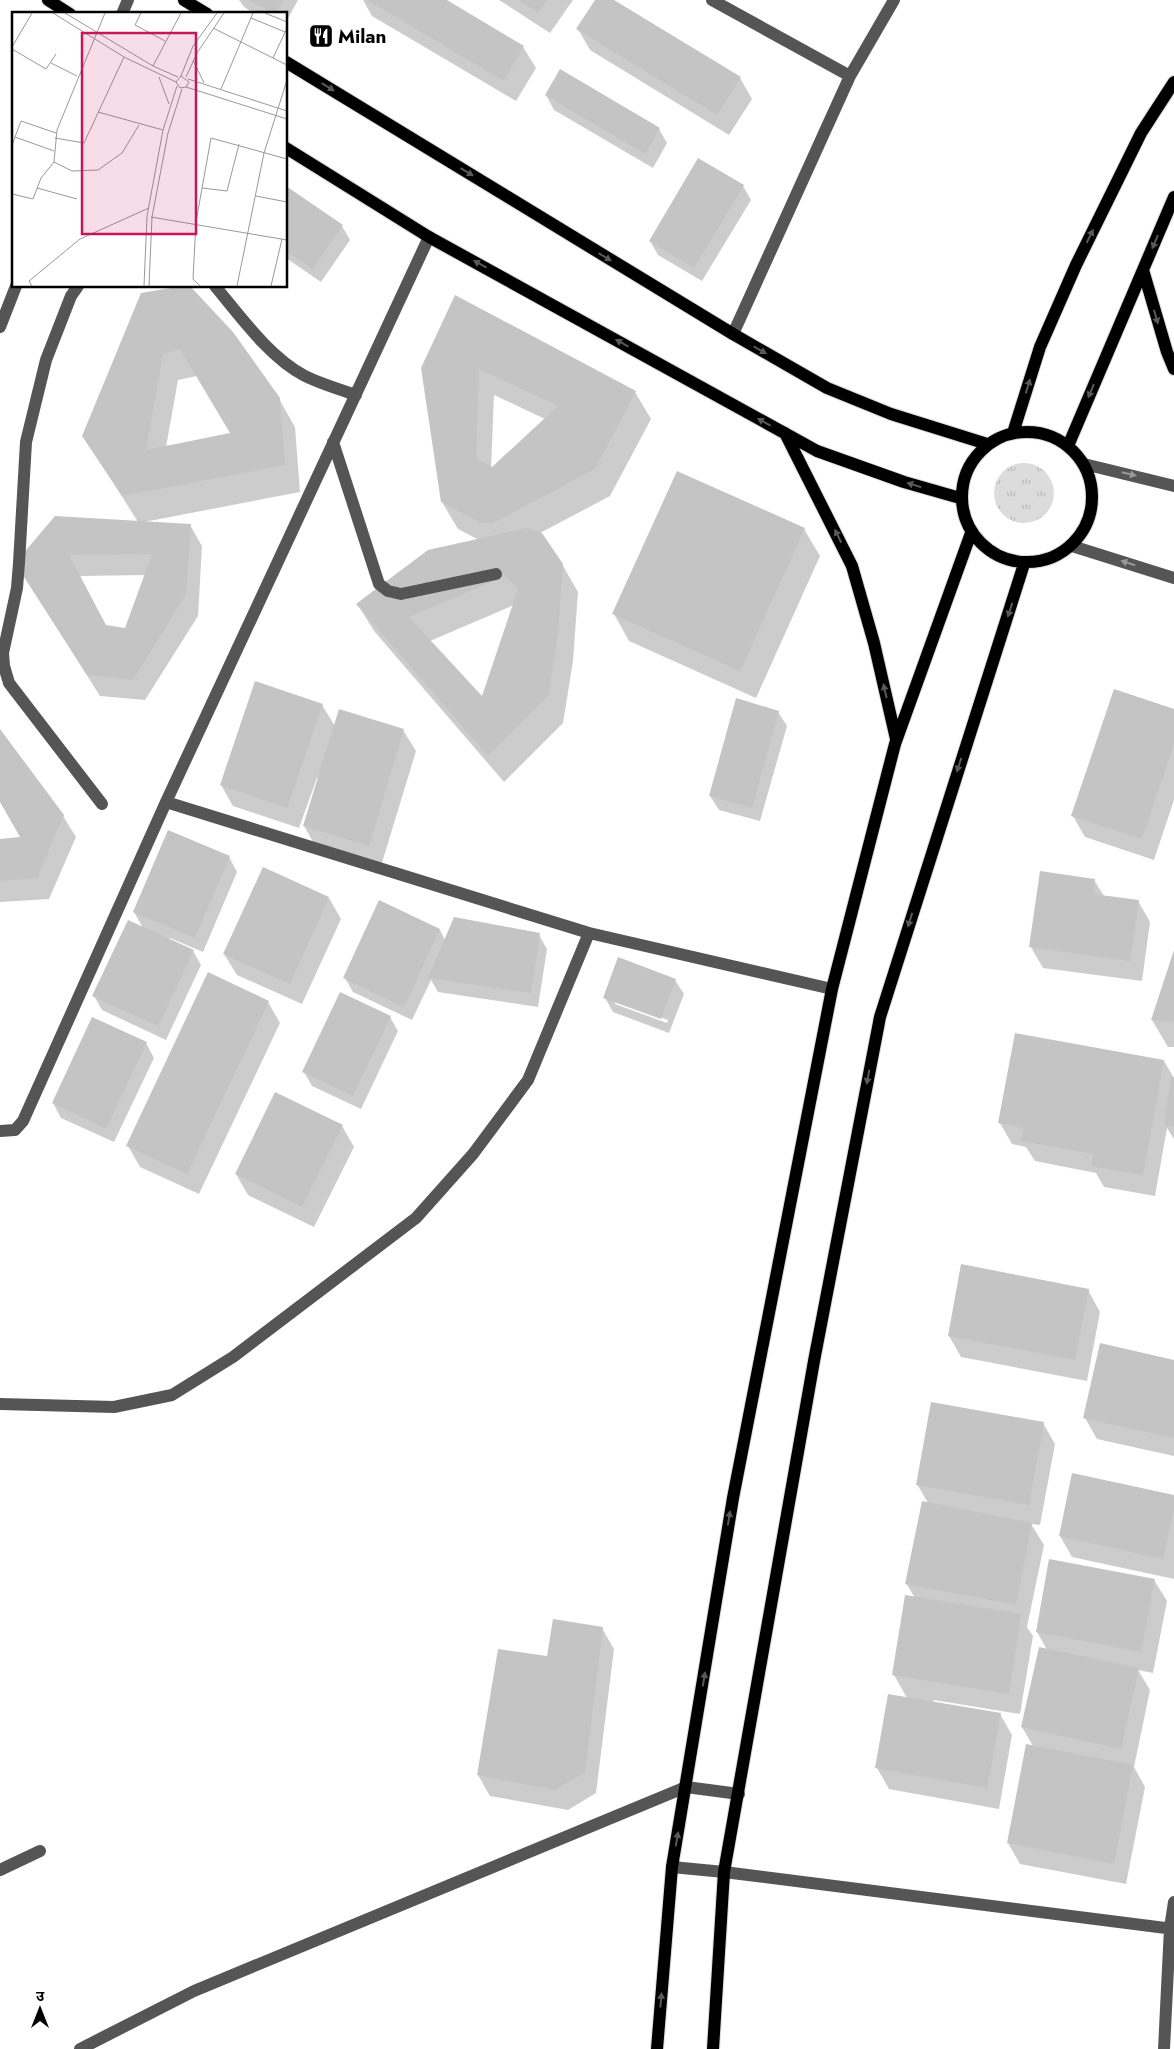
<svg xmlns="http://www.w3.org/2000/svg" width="1174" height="2049" font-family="Jost,'Noto Sans Devanagari',sans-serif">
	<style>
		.grass { fill: url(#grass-tufts) }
		.shadow { fill: #0003; fill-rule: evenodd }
		.building { fill: #c4c4c4; fill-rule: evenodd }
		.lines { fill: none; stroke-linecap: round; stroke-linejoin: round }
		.major-casing { stroke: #dbdbdb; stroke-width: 14 }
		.minor { stroke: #555; stroke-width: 12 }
		.major { stroke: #000; stroke-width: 12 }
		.oneway { fill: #595959 }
		.oneway2 { fill: #999 }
		.labels { text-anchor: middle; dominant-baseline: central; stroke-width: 4; stroke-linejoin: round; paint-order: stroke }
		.poi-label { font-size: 19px; font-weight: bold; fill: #000; stroke: #fff; text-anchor: start }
		.inset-road { fill: none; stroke: #999; stroke-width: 1 }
		.view { fill: #c2185b; fill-opacity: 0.15; stroke: #c2185b; stroke-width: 2.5 }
		.inset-edge { fill: none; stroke: #000; stroke-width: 2.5 }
	</style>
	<defs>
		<pattern id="grass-tufts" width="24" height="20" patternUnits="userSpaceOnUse" patternTransform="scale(1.25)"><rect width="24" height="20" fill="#dcdcdc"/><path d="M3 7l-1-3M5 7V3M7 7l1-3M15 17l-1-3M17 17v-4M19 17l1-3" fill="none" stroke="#bbb"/></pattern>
	</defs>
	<rect width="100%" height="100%" fill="#fff"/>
	<path class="grass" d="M994 493a30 30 0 1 1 60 0a30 30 0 1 1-60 0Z"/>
	<path class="shadow" d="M239,0H298L286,22V14H255L244,7Z
		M363,0H444L523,47L536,68L516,101L372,16Z
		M499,0H573L550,33Z
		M596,0H612L740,78L752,99L729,135L590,50L578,29Z
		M546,95L659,129L667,143L653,168L554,110Z
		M743,186L751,200L702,281L658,255L650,241Z
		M286,187L342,226L350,240L321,282L286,258Z
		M142,294L279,399L295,427L300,492L144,522L190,525L202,546L198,616L145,700L100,696L16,563L138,522L84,436ZM197,376L232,434L166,447L178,380ZM146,575L126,629L106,627L80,576Z
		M455,297L635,392L651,419L610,496L540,533L562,564L578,592L573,661L563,723L504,782L374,631L358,605L479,540L458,529L442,502ZM494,395L545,419L491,469ZM514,605L482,698L430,641Z
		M804,529L820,556L756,698L629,641L614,614Z
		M322,705L335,726L403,730L416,751L381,866L316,847L304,826L319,778H317L299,828L233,806L221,785Z
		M1174,710V800L1154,860L1085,837L1073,816Z
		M778,712L787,726L760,821L719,810L710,796Z
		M0,731L63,816L76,837L49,899L0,902V840L22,838L0,800Z
		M229,857L237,872L203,952L170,938L169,940L193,951L201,965L166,1040L102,1010L94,996L143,928L134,912Z
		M1094,880L1104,896L1138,901L1150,922L1142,981L1043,968L1031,947Z
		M329,898L341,919L302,1004L237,975L224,954Z
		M380,902L440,930L445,940L539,935L547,949L538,1007L438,992L431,980L412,1020L353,992L345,978Z
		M1174,952V1047H1168L1152,1020Z
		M675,980L684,994L669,1033L613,1012L605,998ZM615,1001L668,1020L667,1023L615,1004Z
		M268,1002L280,1023L199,1194L140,1167L128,1146Z
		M390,1017L398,1031L361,1109L312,1086L304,1072Z
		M146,1043L154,1058L114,1142L61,1118L53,1103Z
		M1164,1061L1174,1078V1139L1167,1128L1155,1196L1104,1187L1096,1173L1035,1161L1026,1147L1012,1144L1000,1123Z
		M342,1126L354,1147L314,1227L248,1195L236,1174Z
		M1088,1290L1100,1312L1087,1381L961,1357L949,1336Z
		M1174,1361V1456L1097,1439L1085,1418Z
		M1043,1423L1055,1444L1040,1525L1031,1524L1044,1545L1027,1627L1033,1636L1020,1714L934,1700L933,1703L1000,1714L1012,1735L999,1809L889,1789L877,1768L907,1698L894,1675L915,1598L906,1583L928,1503L917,1484Z
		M1174,1497V1579L1072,1557L1060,1536Z
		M1154,1580L1167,1601L1153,1673L1138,1670L1150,1690L1134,1767L1145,1787L1126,1884L1020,1864L1008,1843L1033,1746L1022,1727L1047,1650L1037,1632Z
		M602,1628L614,1649L596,1793L568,1810L490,1796L478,1775L548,1658Z"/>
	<path class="building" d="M247,0H283L275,14Z
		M367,0H447L524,46L504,81Z
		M518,0H547L538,13Z
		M595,0H614L741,77L717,115L576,29Z
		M560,69L660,128L645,154L545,95Z
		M698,158L744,185L694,268L649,241Z
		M286,186L343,225L313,269L286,251Z
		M182,286H190L233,332L280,398L285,465L122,496L82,436L141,293ZM180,349L230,433L146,450L163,354Z
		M455,295L636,391L595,469L493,523H481L441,502L421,368ZM479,369L558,406L492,467L476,458Z
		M677,471L805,528L740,671L612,614Z
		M55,516L191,524L186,594L133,680L87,675L15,563ZM152,554L125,628L106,625L69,555Z
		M527,528L542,533L563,564L558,633L548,696L488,756L356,604L428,550ZM505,576L518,589L482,696L409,617Z
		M255,681L323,704L287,808L220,785Z
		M1114,689L1174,709V744L1142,839L1071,816Z
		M736,698L779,711L752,808L709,796Z
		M339,709L404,729L369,846L303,826Z
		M0,729L64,815L37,878L0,881V839L20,837L0,802Z
		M168,830L230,856L195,938L133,912Z
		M263,867L329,897L290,984L223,954Z
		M1040,871L1095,879L1093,894L1139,900L1130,961L1029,947Z
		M379,900L440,929L404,1007L343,978Z
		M454,917L540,933L531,993L428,978Z
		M128,920L194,950L158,1026L92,996Z
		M1174,950V1022L1151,1020Z
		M618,957L676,979L661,1019L603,998Z
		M208,972L269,1001L187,1174L126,1146Z
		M340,992L391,1016L353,1096L302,1072Z
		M92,1017L147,1042L106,1129L52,1103Z
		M1015,1033L1164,1060L1143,1175L1091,1166L1093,1154L1021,1141L1024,1128L998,1123Z
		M1171,1077H1174V1127L1164,1125Z
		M275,1092L343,1125L302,1207L235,1174Z
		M961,1264L1089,1289L1075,1360L948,1336Z
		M1100,1343L1174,1360V1438L1083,1418Z
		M931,1402L1044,1422L1029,1505L916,1485Z
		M1072,1473L1174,1495V1510L1163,1559L1059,1536Z
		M922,1501L1032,1523L1016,1605L905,1584Z
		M1049,1559L1155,1579L1141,1652L1036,1632Z
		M905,1595L1021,1614L1009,1694L892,1675Z
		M553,1619L603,1627L585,1772L555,1790L477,1775L498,1649L547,1656Z
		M1039,1647L1139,1668L1121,1749L1021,1727Z
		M888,1694L1001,1713L987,1788L875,1768Z
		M1026,1744L1133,1765L1114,1864L1007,1843Z"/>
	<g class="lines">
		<defs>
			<path id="major" d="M48,0L70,14
				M184,0L207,14
				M286,62L733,334L827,388L891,414L987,444
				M286,148L429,237L817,451L904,482L960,498
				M1143,270L1167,352L1174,369
				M962 497a65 65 0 1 1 130 0a65 65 0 1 1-130 0Z
				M785,433L852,566L874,643L896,739
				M1013,433L1040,347L1076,265L1141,133L1174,82
				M1068,446L1174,197
				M657,2049L672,1867L733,1498L832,989L895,744L971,533
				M713,2049L724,1872L814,1361L880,1017L1024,564"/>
		</defs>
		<use href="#major" class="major-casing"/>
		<path class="minor" d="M712,0L850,76
			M122,14L128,0
			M78,286L71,296L46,360L26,442L19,563L17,588L3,653L4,666L9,683L102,804
			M215,286C240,316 270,358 305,376C321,384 339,389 356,395
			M0,327L16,286
			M733,334L850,76L894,0
			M333,442L379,584L388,591L401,594L496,574
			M1084,464L1174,486
			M1072,546L1174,578
			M166,802L589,933L832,989
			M0,1131L15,1130L23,1121L166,802L429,237
			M0,1404L114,1407L172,1395L233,1357L416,1218L473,1154L528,1080L589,933
			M672,1867L724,1872L1174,1929
			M0,1870L40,1851
			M80,2049L194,1991L686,1787L739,1794
			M1164,2049L1170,1928L1174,1902"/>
		<use href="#major" class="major"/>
	</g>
	<defs><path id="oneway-solid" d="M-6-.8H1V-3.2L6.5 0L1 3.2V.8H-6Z" transform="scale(1.25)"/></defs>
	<g class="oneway">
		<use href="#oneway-solid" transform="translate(328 87) rotate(31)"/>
		<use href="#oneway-solid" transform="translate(467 172) rotate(31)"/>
		<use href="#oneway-solid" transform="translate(1090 236) rotate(-64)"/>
		<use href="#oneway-solid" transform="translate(1155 242) rotate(113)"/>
		<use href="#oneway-solid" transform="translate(605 257) rotate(31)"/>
		<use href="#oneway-solid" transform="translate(480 264) rotate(-151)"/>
		<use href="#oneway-solid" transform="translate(1156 317) rotate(74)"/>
		<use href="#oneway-solid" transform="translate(622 343) rotate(-151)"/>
		<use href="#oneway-solid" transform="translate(760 350) rotate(30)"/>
		<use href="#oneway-solid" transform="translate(1028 386) rotate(-73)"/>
		<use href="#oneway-solid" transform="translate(1091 391) rotate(113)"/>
		<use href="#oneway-solid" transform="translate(764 422) rotate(-151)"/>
		<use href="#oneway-solid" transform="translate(914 485) rotate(-163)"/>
		<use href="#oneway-solid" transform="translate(838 536) rotate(-116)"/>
		<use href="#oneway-solid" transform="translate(1010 610) rotate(108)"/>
		<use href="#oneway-solid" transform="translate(885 691) rotate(-103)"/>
		<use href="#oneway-solid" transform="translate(959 765) rotate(108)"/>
		<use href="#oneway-solid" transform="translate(910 920) rotate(107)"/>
		<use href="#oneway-solid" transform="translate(868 1077) rotate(101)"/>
		<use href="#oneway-solid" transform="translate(729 1518) rotate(-81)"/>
		<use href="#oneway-solid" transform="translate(704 1679) rotate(-81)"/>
		<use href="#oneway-solid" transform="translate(677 1839) rotate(-80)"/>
		<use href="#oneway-solid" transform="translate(661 2000) rotate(-85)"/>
	</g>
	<g class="oneway2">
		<use href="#oneway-solid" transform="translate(1129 474) rotate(13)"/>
		<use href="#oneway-solid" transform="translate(1128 563) rotate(-162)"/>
	</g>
	<defs>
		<symbol id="restaurant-square" viewBox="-11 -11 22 22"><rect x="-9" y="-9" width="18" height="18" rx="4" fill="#000" stroke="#fff"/><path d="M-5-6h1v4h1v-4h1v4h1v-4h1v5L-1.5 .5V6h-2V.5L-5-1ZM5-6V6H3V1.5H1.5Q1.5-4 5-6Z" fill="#fff"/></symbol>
	</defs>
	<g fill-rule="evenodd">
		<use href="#restaurant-square" x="307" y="22" width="28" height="28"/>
	</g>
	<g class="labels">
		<g class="poi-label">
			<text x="338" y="36">Milan</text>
		</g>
	</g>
	<g transform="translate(12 12)">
		<rect width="275" height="275" fill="#fff"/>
		<path class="inset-road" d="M41,1L112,45L164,70L168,76L174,75L177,70L169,64L164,70M53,1L141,54L166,65M129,1L123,13L153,29M253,1L275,10M239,6L273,20M201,16L275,53M0,35L20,1M0,37L34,57L44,42M261,46L275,16M181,48L192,71M39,51L65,64M141,54L169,1M169,64L181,34L205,1M147,65L157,92M174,65L185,41L212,1M176,67L275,99M174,75L275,107M209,77L241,1M86,100L151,118M3,125L42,139M43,126L72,131L112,45M0,133L9,109L44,121M42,150L60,159L86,158L110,141L127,113M25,176L65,187M190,176L215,179L227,132M0,182L21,187L29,166L42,150L45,118L93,1M244,184L275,190M139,205L275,228M20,274L17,269L68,227L137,196M132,274L135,204L151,118L165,74M137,274L140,205L156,121L170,77M188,274L181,267L184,210L199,126L275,147M225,274L252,141L275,68M259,274L270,227"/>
		<path class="view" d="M70,21H184V222H70Z"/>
		<rect width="275" height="275" class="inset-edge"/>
	</g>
	<g transform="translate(40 2009)" stroke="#ffffff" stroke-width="4" paint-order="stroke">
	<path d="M0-4L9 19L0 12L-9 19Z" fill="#000000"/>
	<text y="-8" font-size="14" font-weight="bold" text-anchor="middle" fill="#000000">उ</text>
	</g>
</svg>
